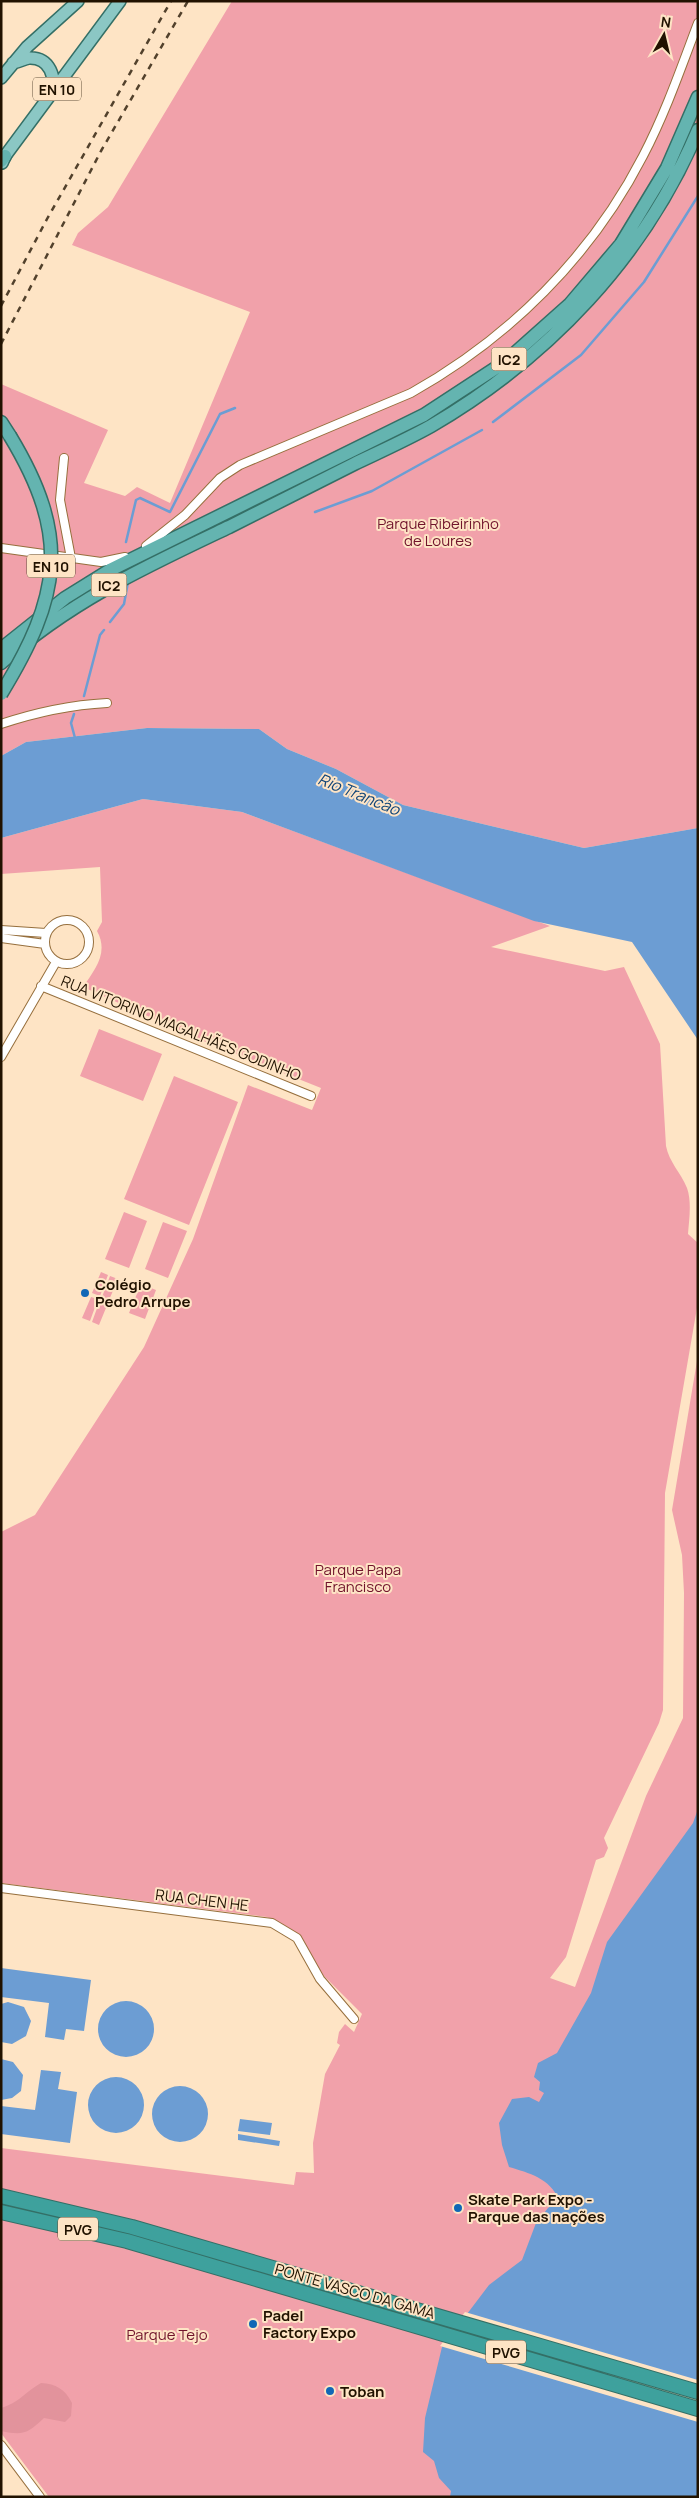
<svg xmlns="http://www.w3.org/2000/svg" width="699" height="2498" font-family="Manrope,sans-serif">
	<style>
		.green { fill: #f1a1aa }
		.forest { fill: #e2939c }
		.water { fill: #6c9dd3 }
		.pier { fill: #fee4c5 }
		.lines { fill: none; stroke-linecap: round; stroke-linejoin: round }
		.stream { stroke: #6c9dd3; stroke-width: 2.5 }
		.minor-casing { stroke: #966f3d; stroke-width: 10 }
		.primary-casing { stroke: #346f66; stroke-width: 14 }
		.trunk-casing { stroke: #346f66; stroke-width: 15 }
		.motorway-casing { stroke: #346f66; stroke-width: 16 }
		.minor { stroke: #fff; stroke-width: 8 }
		.primary { stroke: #8bc7c4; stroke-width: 11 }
		.trunk { stroke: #64b4b0; stroke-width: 12 }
		.motorway { stroke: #3ea19d; stroke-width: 14 }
		.rail { stroke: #52412c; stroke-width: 2.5; stroke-dasharray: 6 6; stroke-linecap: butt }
		.trunk-bridge-casing { stroke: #346f66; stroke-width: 15; stroke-linecap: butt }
		.trunk-bridge { stroke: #64b4b0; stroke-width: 12 }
		.poi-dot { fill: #1168b6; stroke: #fee4c5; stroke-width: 2 }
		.labels { text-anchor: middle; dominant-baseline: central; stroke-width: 4; stroke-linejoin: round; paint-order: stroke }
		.shield { fill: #fee4c5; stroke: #63513b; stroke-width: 1 }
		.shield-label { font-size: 14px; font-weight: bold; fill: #211200 }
		.park-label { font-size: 15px; fill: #71142c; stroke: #fee4c5 }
		.street-label { font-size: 15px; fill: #211200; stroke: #fee4c5 }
		.poi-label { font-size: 15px; font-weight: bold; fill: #211200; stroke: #fee4c5; text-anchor: start }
		.water-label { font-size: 16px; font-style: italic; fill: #114578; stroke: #fee4c5 }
	</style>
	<rect width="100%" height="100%" fill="#fee4c5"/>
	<path class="green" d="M232,1H698V828L584,848L403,805L336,769L287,749L259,729L147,728L26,742L1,756V384L108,430L84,483L125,496L137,487L170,503L250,312L72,245L78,233L108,207Z
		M143,799L242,812L550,926L491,947L605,971L624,967L660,1044L666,1146C669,1162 681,1173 687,1188C692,1202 689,1220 688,1234L698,1243V1302L665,1493L663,1710L659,1723L604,1838L608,1848L604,1857L596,1860L566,1957L550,1978L575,1987L646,1796L683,1718L684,1593L682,1555L672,1510L698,1355V2383L678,2497H49L1,2433V2148L294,2185L296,2172L314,2173L313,2143L325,2074L340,2045L337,2043L339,2032L345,2024L354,2032L362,2014L322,1974L302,1939L289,1928L267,1917L1,1883V1532L35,1515L144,1347L193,1239L248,1085L312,1110L321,1088L201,1040L83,987C95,969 109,953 97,931L102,922L100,867L1,874V838Z
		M99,1029L162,1054L143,1101L80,1076Z
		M174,1076L238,1102L189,1225L124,1199Z
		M124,1212L147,1221L129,1268L105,1259Z
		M163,1222L187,1231L168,1278L145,1269Z
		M101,1272L108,1275L100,1296L92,1293Z
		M110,1276L118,1279L109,1300L102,1297Z
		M141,1284L156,1290L145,1319L129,1313Z
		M91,1297L98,1299L90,1321L82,1318Z
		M100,1300L108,1303L99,1325L92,1322Z"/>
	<path class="forest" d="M41,2383C56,2384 65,2389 72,2403L71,2416L65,2422L44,2418C28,2433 24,2436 1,2431V2408C19,2403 25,2392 41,2383Z"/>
	<path class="water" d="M147,728L259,729L287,749L336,769L403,805L584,848L698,828V1040L632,942L534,921L242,812L143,799L1,838V756L26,742Z
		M698,1809V2497H450L451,2491L439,2478L434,2461L423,2452L425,2418L442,2347L489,2285L522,2260L536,2223L548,2208L559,2200C550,2178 529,2173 509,2167L502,2145L499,2123L512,2099L529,2097L539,2102L544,2093L539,2090L540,2082L534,2077L538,2063L557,2053L591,1993L607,1942L693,1823Z
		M1,1968L91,1980L84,2031L66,2029L64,2040L45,2037L49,2003L1,1997Z
		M98 2029a28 28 0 1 1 56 0a28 28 0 1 1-56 0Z
		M8,2002L24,2007L31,2021L26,2036L12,2044L1,2042V2004Z
		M1,2059L13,2062L23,2075L21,2091L12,2098L1,2100Z
		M41,2070L61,2072L58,2089L77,2092L70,2143L1,2134V2106L35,2110Z
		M88 2105a28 28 0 1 1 56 0a28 28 0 1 1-56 0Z
		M152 2114a28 28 0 1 1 56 0a28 28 0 1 1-56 0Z
		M240,2119L272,2123L270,2135L238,2131Z
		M238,2134L280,2141L279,2146L238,2140Z"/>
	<path class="pier" d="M465,2312L698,2380V2422L440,2346Z"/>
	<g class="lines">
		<path class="stream" d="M493,422L581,355L644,282L698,196
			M315,512L372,491L482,430
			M126,542L136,500L140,498L170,512L220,414L235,408
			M110,622L124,604L128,582
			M84,696L100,635L104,630
			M74,714L71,723L75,738"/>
		<defs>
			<path id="minor" d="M64,458L60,500L71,558
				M146,546L185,515L220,478L240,465L411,393C509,338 591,257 643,156C665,114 681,68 698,23
				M1,548L101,562L125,557
				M1,724C37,712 70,705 107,703
				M45 942a22 22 0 1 1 44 0a22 22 0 1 1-44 0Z
				M1,930L46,933
				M1,938L45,944
				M41,986L311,1096
				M1,1057L56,962
				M1,1888L272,1923L297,1938L320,1979L354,2019
				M1,2445L40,2497"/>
			<path id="primary" d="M13,63C18,62 24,59 29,58C50,57 57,78 51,95
				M1,78L27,47L78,1
				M2,163L5,156L120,1"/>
			<path id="trunk" d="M1,161L5,156
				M1,422L10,436
				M1,649L65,598L110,570L424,415L505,362L570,304L621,244L667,168L698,97
				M1,663C70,601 147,566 229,527C271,506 312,485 354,464C379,452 406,440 431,426C549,357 644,257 698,130"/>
			<path id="motorway" d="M1,2196L132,2227L698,2392
				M1,2212L127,2241L698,2409"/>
		</defs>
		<use href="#minor" class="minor-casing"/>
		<use href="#primary" class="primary-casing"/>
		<use href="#trunk" class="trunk-casing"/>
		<use href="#motorway" class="motorway-casing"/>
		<use href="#minor" class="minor"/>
		<use href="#primary" class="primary"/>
		<use href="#trunk" class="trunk"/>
		<use href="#motorway" class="motorway"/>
		<path class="rail" d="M1,306L47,219L171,1
			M1,344L101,151L188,1"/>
		<defs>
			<path id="trunk-bridge" d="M1,694C61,596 71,537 10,436"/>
		</defs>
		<use href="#trunk-bridge" class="trunk-bridge-casing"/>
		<use href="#trunk-bridge" class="trunk-bridge"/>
	</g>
	<g class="poi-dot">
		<circle cx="85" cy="1293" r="5"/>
		<circle cx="458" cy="2208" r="5"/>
		<circle cx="253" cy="2324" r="5"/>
		<circle cx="330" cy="2391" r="5"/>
	</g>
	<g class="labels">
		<g class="shield">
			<rect x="33" y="77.5" width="48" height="23" rx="4"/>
			<rect x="491.5" y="347.5" width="35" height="23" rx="4"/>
			<rect x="27" y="554.5" width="48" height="23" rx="4"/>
			<rect x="91.5" y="573.5" width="35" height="23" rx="4"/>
			<rect x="58" y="2217.5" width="40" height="23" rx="4"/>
			<rect x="486" y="2340.5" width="40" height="23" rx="4"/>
		</g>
		<g class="shield-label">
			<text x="57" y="89">EN 10</text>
			<text x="509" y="359">IC2</text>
			<text x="51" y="566">EN 10</text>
			<text x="109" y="585">IC2</text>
			<text x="78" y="2229">PVG</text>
			<text x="506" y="2352">PVG</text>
		</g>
		<g class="park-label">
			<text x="438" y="523">Parque Ribeirinho<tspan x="438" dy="17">de Loures</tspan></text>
			<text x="358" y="1569">Parque Papa<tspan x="358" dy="17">Francisco</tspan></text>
			<text x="167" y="2334">Parque Tejo</text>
		</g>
		<g class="street-label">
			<text transform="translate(181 1028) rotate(22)">RUA VITORINO MAGALHÃES GODINHO</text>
			<text transform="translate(202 1900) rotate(7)">RUA CHEN HE</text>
			<text transform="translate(355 2291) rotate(16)">PONTE VASCO DA GAMA</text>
		</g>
		<g class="poi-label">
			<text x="95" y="1284">Colégio<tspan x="95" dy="17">Pedro Arrupe</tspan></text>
			<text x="468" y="2199">Skate Park Expo -<tspan x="468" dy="17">Parque das nações</tspan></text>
			<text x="263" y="2315">Padel<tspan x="263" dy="17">Factory Expo</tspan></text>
			<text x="340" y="2391">Toban</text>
		</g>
		<g class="water-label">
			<text transform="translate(359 794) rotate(22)">Rio Trancão</text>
		</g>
	</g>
	<rect width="699" height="2498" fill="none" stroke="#211200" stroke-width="5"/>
	<g transform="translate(664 35) rotate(8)" stroke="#fee4c5" stroke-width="4" paint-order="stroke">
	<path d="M0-4L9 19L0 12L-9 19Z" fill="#211200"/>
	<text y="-8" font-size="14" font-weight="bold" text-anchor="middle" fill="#211200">N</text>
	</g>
</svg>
